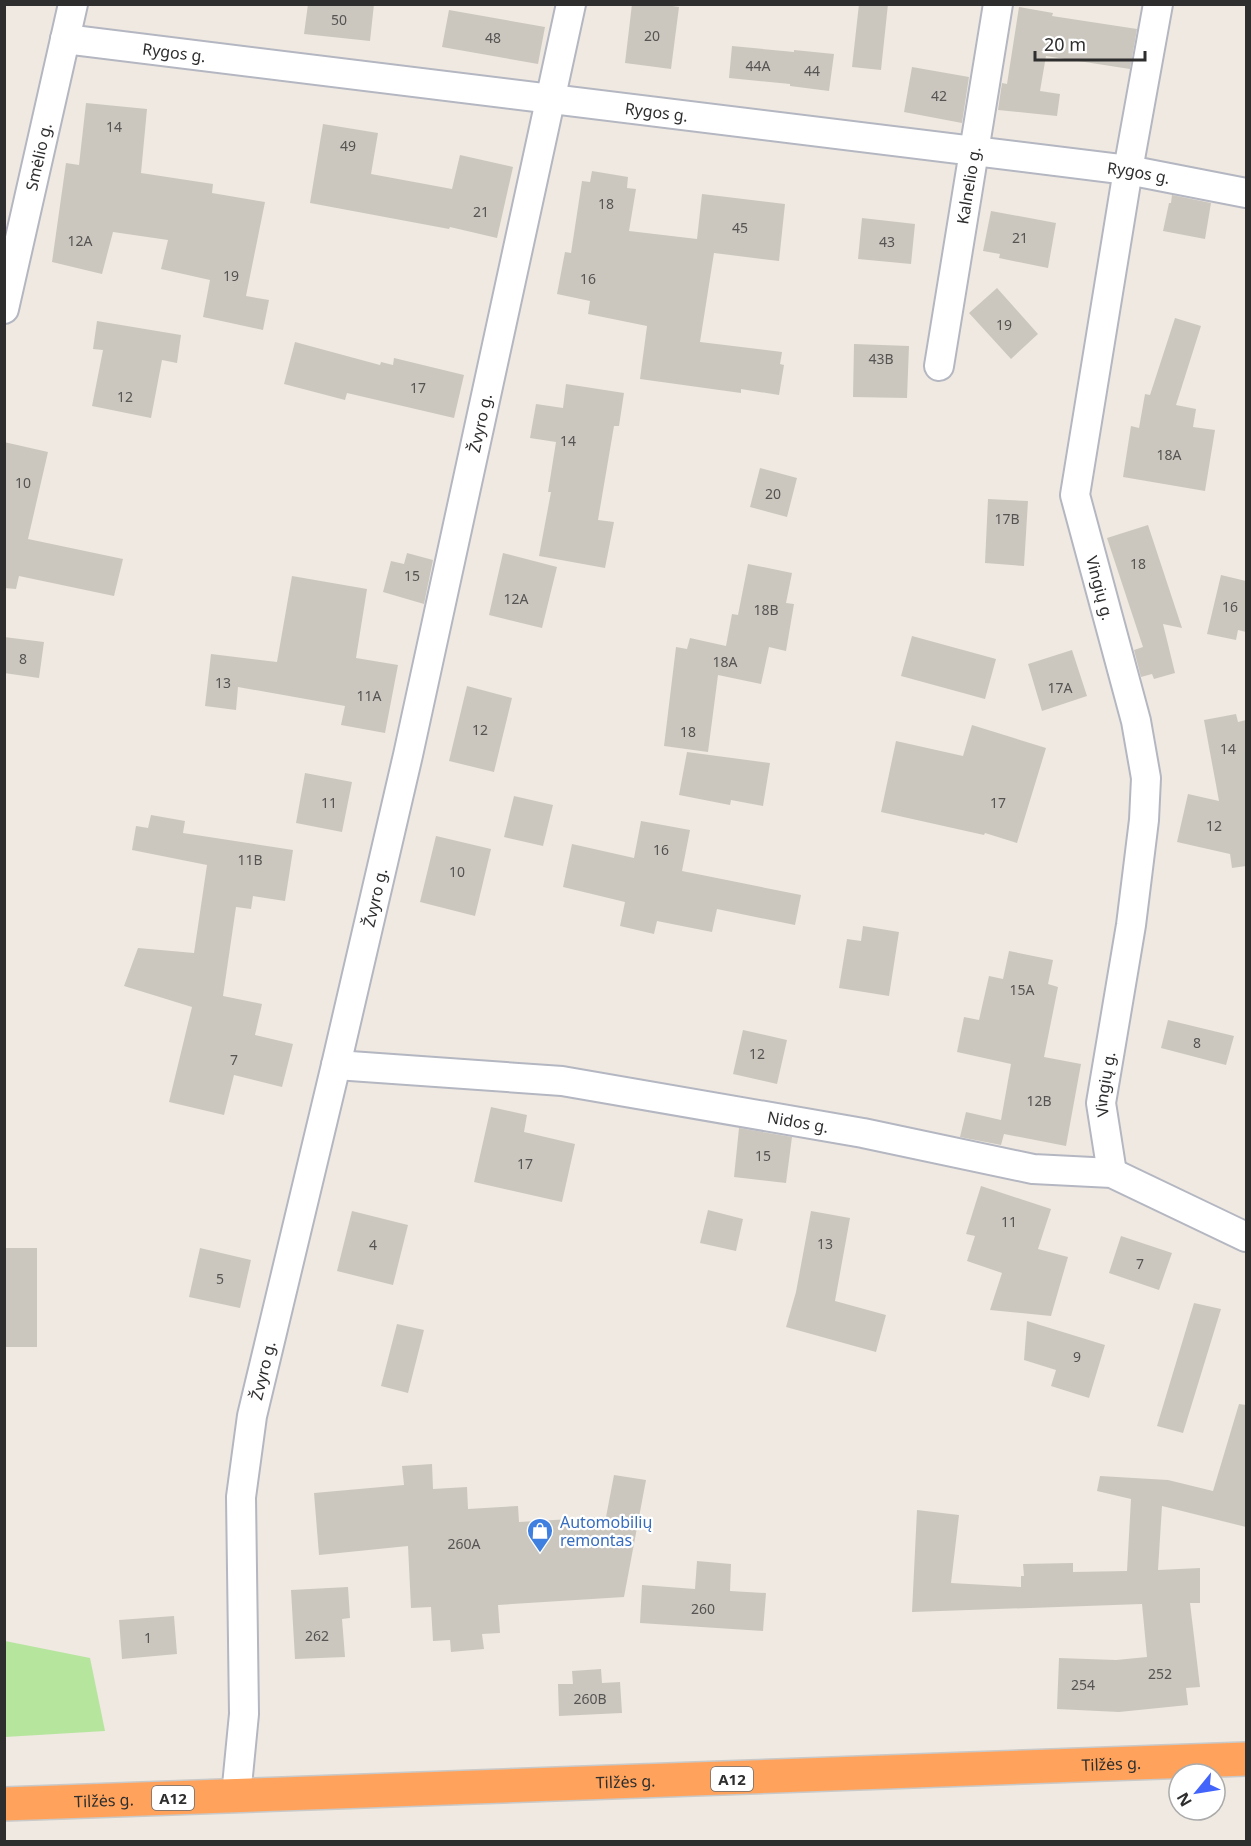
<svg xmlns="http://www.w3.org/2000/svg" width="1251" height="1846" font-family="'Noto Sans',sans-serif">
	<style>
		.green { fill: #b6e59e }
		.building { fill: #cbc7bf }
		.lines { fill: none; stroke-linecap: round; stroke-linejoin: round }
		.street-casing { stroke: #b4b7c1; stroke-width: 32 }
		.highway-casing { stroke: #c9c9c9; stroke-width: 36 }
		.street { stroke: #fff; stroke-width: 28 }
		.highway { stroke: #ffa35c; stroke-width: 33 }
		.labels { text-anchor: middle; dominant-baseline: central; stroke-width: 4.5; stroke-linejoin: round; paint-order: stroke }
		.number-label { font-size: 14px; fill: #555452 }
		.shield { fill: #fff; stroke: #6d6d6d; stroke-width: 1.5 }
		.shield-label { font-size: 15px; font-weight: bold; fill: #2e2e2e }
		.street-label { font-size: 16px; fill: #2e2e2e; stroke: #fff }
		.shop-label { font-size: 16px; fill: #366cbe; stroke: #fff; text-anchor: start }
	</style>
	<rect width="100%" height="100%" fill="#efe9e1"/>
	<path class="green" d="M5,1641L90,1658L105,1731L5,1737Z"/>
	<path class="building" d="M308,4H374L370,41L304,34Z
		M632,4H659L679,7L671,69L625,63Z
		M859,4H888L881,70L852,67Z
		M1019,7L1053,13L1052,16L1137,29L1130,69L1046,56L1040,91L1060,94L1057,116L998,110L1002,83L1007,84Z
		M449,10L545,27L538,64L442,47Z
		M732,46L794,52V50L834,54L829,91L790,86V84L729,78Z
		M912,67L969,77L962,123L904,112Z
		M86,103L147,109L141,173L213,184L212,193L265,202L246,296L269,300L263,330L203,317L210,280L161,269L168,240L113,232L102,274L52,262L66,163L79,165Z
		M323,124L378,133L371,174L452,189L460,155L513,167L497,238L450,227L449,229L310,203Z
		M592,171L628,177L627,188L636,189L629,231L697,239L702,194L785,204L779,261L714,253L700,342L782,352L780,364L784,365L779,395L741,389V393L640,379L647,326L588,314L590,301L557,294L565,252L571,253L582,181L590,182Z
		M1172,195L1211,203L1205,239L1163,231L1169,203H1171Z
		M991,211L1056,223L1048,268L999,258L1000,254L983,251Z
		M862,218L915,224L911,264L858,259Z
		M997,288L1038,334L1011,359L969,313Z
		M1175,318L1201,326L1176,405L1196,409L1193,427L1215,430L1205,491L1123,477L1131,426L1139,428L1145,394L1150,395Z
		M97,321L181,335L177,363L162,360L151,418L92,406L103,350L93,349Z
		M295,342L380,365L381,362L393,365L394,358L464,375L454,418L347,393L345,400L284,384Z
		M854,344L909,346L907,398L853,397Z
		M566,384L624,393L619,426H614L598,520L614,522L605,568L539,556L551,492H548L556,442L530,438L536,404L563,408Z
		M4,442L48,452L28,539L123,559L114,596L19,576L16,589L4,588Z
		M760,468L797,478L787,517L750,507Z
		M988,499L1028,501L1024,566L985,563Z
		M1148,525L1182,628L1163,624L1175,673L1154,679L1152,674L1141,677L1134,650L1143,647L1107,538Z
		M407,553L433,560L424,604L383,592L391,561L404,564Z
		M503,553L557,567L542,628L489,615Z
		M748,564L792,573L786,603L794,604L786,651L769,647L761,684L718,675L708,752L664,746L676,647L687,649L690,638L726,646L732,614L738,615Z
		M1221,575L1246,581V632L1238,630L1236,640L1207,634Z
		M292,576L367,589L356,658L398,665L385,733L341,725L345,706L238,687L236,710L205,706L211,654L277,662Z
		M912,636L996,659L985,699L901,676Z
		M4,637L44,642L39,678L4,673Z
		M1072,650L1087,696L1042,711L1028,664Z
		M467,686L512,698L494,772L449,761Z
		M1236,714L1238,722L1246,720V866L1232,868L1230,854L1177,842L1188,794L1219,801L1204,720Z
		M972,725L1046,748L1017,843L985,833L984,835L881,812L896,741L963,756Z
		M687,752L770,763L763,806L731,800L730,805L679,795Z
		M305,773L352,782L342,832L296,823Z
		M514,796L553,805L543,846L504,837Z
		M151,815L185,821L183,833L293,850L285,901L253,896L251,909L236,907L223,996L262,1004L255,1035L293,1044L282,1087L234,1075L224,1115L169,1102L192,1007L124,986L138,948L194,953L207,865L132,850L136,826L148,828Z
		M641,821L690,830L682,871L801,895L795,925L717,909L712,932L657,921L654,934L620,926L625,902L563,887L572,844L634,858Z
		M436,836L491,849L475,916L420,902Z
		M863,926L899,932L889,996L839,988L847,939L861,941Z
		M1009,951L1053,960L1048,984L1058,987L1044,1057L1081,1064L1066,1146L1004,1134L1001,1145L960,1137L966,1112L1001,1120L1011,1064L957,1052L964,1017L979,1020L989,976L1003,979Z
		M1168,1020L1234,1036L1226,1065L1161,1048Z
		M743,1030L787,1040L777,1084L733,1074Z
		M491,1107L527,1115L524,1132L575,1144L562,1202L474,1182Z
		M739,1128L792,1137L786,1183L734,1177Z
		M981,1186L1051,1209L1038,1249L1068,1257L1051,1316L990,1310L1002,1273L967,1261L975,1236L966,1234Z
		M708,1210L743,1219L736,1251L700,1243Z
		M352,1211L408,1225L393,1285L337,1271Z
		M811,1211L850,1218L835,1301L886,1315L876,1352L786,1327L796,1292Z
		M1121,1236L1172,1253L1159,1290L1109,1273Z
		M4,1248H37V1347H4Z
		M200,1248L251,1260L240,1308L189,1297Z
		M1194,1303L1221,1309L1183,1433L1157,1426Z
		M1027,1321L1105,1345L1089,1398L1051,1386L1056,1370L1024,1360Z
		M397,1324L424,1330L408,1393L381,1386Z
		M1239,1404L1246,1405V1527L1162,1506L1158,1570L1200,1568V1603H1190L1200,1687L1186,1688L1188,1705L1119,1712L1057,1709L1059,1658L1116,1660L1147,1657L1142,1604L912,1612L917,1510L959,1515L951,1583L1021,1587V1576H1024L1023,1564L1073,1563V1572L1127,1571L1131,1499L1097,1491L1100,1476L1168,1480L1213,1491Z
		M432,1464L433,1489L467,1487L468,1509L518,1506L519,1522L606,1517L614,1475L646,1480L624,1597L498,1605L500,1633L482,1634L484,1649L451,1652L450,1640L433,1641L431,1607L411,1608L408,1546L319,1555L314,1493L404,1485L402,1466Z
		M697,1561L731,1564L730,1591L766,1593L763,1631L640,1623L642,1585L695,1589Z
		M348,1587L350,1618L342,1619L345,1657L295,1659L291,1590Z
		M174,1616L177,1654L122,1659L119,1620Z
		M601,1669L602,1683L620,1682L622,1713L559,1716L558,1684H573L572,1671Z"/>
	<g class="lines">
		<defs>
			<g id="street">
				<path id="s1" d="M65,39L1128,170L1246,193"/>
				<path id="s2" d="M4,309L73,4"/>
				<path id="s3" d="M939,366L998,4"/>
				<path id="s4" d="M336,1065L562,1081L863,1133L1033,1169L1112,1173L1246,1237"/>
				<path id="s5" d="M1112,1173L1101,1103L1131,925L1144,820L1146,778L1136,721L1075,495L1128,170L1158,4"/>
				<path id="s6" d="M236,1796L244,1714L241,1497L252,1416L336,1065L408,755L571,4"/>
			</g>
			<g id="highway">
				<path id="s7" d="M4,1804L1246,1759"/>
			</g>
		</defs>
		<use href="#street" class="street-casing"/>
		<use href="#highway" class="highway-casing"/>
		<use href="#street" class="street"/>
		<use href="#highway" class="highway"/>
	</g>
	<defs>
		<symbol id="shop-pin" viewBox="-11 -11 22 30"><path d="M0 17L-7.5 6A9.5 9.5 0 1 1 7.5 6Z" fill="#3f7fe0" stroke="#fff"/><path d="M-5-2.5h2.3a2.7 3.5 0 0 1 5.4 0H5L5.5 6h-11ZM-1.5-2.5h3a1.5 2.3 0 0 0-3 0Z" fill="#fff"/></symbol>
	</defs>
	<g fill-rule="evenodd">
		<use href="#shop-pin" x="525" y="1516" width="30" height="40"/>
	</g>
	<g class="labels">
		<g class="number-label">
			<text x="339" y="19">50</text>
			<text x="652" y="35">20</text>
			<text x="493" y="37">48</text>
			<text x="758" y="65">44A</text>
			<text x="812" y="70">44</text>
			<text x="939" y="95">42</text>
			<text x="114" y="126">14</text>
			<text x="348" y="145">49</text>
			<text x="606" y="203">18</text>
			<text x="481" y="211">21</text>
			<text x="740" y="227">45</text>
			<text x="1020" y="237">21</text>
			<text x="80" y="240">12A</text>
			<text x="887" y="241">43</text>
			<text x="231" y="275">19</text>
			<text x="588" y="278">16</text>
			<text x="1004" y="324">19</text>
			<text x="881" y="358">43B</text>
			<text x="418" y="387">17</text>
			<text x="125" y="396">12</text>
			<text x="568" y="440">14</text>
			<text x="1169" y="454">18A</text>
			<text x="23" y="482">10</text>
			<text x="773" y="493">20</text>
			<text x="1007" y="518">17B</text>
			<text x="1138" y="563">18</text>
			<text x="412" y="575">15</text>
			<text x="516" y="598">12A</text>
			<text x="1230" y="606">16</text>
			<text x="766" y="609">18B</text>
			<text x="23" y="658">8</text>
			<text x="725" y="661">18A</text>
			<text x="223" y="682">13</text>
			<text x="1060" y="687">17A</text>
			<text x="369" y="695">11A</text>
			<text x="480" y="729">12</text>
			<text x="688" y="731">18</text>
			<text x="1228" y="748">14</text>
			<text x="329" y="802">11</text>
			<text x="998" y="802">17</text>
			<text x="1214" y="825">12</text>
			<text x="661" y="849">16</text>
			<text x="250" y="859">11B</text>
			<text x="457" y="871">10</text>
			<text x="1022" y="989">15A</text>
			<text x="1197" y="1042">8</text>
			<text x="757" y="1053">12</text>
			<text x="234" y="1059">7</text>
			<text x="1039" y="1100">12B</text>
			<text x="763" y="1155">15</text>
			<text x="525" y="1163">17</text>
			<text x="1009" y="1221">11</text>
			<text x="825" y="1243">13</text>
			<text x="373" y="1244">4</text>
			<text x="1140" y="1263">7</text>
			<text x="220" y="1278">5</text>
			<text x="1077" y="1356">9</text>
			<text x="464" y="1543">260A</text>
			<text x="703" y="1608">260</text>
			<text x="317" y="1635">262</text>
			<text x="148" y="1637">1</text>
			<text x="1160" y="1673">252</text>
			<text x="1083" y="1684">254</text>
			<text x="590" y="1698">260B</text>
		</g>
		<g class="shield">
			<rect x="711" y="1767" width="42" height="24" rx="4.5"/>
			<rect x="152" y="1786" width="42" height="24" rx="4.5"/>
		</g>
		<g class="shield-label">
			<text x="732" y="1779">A12</text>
			<text x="173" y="1798">A12</text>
		</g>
		<g class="street-label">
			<text stroke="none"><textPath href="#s1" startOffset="110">Rygos g.</textPath></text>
			<text stroke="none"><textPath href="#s1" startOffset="596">Rygos g.</textPath></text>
			<text stroke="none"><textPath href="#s2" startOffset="156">Smėlio g.</textPath></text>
			<text stroke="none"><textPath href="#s1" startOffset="1082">Rygos g.</textPath></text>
			<text stroke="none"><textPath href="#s3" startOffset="183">Kalnelio g.</textPath></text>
			<text stroke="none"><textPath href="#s6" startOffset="1400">Žvyro g.</textPath></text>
			<text transform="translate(1100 588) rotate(75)">Vingių g.</text>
			<text stroke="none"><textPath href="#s6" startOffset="914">Žvyro g.</textPath></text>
			<text stroke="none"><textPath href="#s5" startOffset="90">Vingių g.</textPath></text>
			<text stroke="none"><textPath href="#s4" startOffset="466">Nidos g.</textPath></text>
			<text stroke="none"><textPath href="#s6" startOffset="428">Žvyro g.</textPath></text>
			<text stroke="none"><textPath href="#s7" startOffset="1108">Tilžės g.</textPath></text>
			<text stroke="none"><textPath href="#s7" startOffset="622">Tilžės g.</textPath></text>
			<text stroke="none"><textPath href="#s7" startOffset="100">Tilžės g.</textPath></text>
		</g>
		<g class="shop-label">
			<text x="560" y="1522">Automobilių<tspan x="560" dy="18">remontas</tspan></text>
		</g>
	</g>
	<rect width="1251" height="1846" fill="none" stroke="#2e2e2e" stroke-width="12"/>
	<g transform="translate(1197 1792) rotate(240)"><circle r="28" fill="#ffffff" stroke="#ababab" stroke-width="1.5"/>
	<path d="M0-4.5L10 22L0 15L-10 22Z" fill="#4264fb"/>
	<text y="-9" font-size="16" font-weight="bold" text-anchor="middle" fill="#2e2e2e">N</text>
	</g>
	<path d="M1035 51v9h110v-9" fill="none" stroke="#2e2e2e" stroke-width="3"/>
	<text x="1044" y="51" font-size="18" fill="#2e2e2e" stroke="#ffffff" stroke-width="4.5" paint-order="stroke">20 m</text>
</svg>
